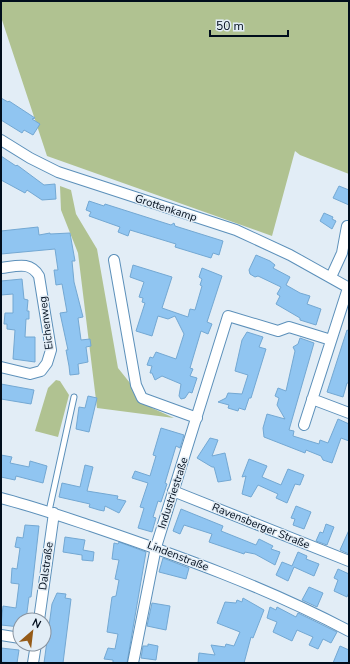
<svg xmlns="http://www.w3.org/2000/svg" width="350" height="664" font-family="'Nunito Sans',sans-serif">
	<style>
		.green { fill: #b0c291 }
		.building { fill: #90c5f1; stroke: #73a8d3 }
		.lines { fill: none; stroke-linecap: round; stroke-linejoin: round }
		.lane-casing { stroke: #5c90ba; stroke-width: 7 }
		.street-casing { stroke: #5c90ba; stroke-width: 12 }
		.lane { stroke: #fff; stroke-width: 5 }
		.street { stroke: #fff; stroke-width: 10 }
		.labels { text-anchor: middle; dominant-baseline: central; stroke-width: 3; stroke-linejoin: round; paint-order: stroke }
		.street-label { font-size: 11px; fill: #000d1c; stroke: #e2edf6 }
	</style>
	<rect width="100%" height="100%" fill="#e2edf6"/>
	<path class="green" d="M1,1H349V174L300,155L295,151L272,236L47,156L1,17Z
		M60,186L71,190L76,214L97,249L118,368L142,398L152,408L174,418L97,408L78,253L61,210Z
		M56,380L60,381L69,395L58,437L35,431L48,388Z"/>
	<path class="building" d="M1,98L8,102L9,101L35,118L32,119L40,124L33,135L24,130L22,133L1,120Z
		M1,156L16,166L17,165L44,185L55,184L56,199L42,200L27,190L25,193L1,180Z
		M339,186L349,190V205L333,198Z
		M89,201L104,206L105,204L171,225L174,223L175,226L223,241L219,255L213,253L211,258L175,247L176,244L130,230L128,236L118,232L120,227L89,216L91,212L86,210Z
		M324,213L333,217L332,219L336,221L332,229L320,221Z
		M38,227L39,235L50,233V234L70,233L75,261H72L74,282L83,317L78,318L81,340L90,339L91,346L86,347L88,362L78,364L79,374L70,375L69,366L66,350H68L60,313L67,312L62,284L56,285L54,270H58L55,249L1,254V231Z
		M256,255L270,261L275,265L273,268L290,277L286,285L300,293L310,296L307,304L321,309L316,325L300,320V318L276,304L280,296L277,294L281,287L258,276L255,277L250,274L249,270Z
		M133,265L172,277L162,308L188,317L190,309L195,310L202,286L200,285L202,279L199,277L202,268L222,276L207,322L212,324L208,334L201,331L190,368L193,369L190,376L197,378L192,393L189,392L185,398L181,399L179,396L181,384L162,376L155,380L152,373H150L152,366L147,365L150,357L153,358L156,352L176,359L184,334L175,316L168,319L158,316L152,336L136,331L145,303L142,302L143,298L139,297L144,282L130,277Z
		M22,279L24,299L28,300L27,311H29V319H26L25,337H35V362L13,359L15,330L7,329V324H4L5,313H13V294L1,295V281Z
		M347,330L349,331V383H347L343,397L327,392Z
		M247,332L263,337L259,347L266,349L251,398H249L245,410L239,408L238,411L228,408L229,405L218,402L226,398L228,393L242,394L248,375L235,371L242,340Z
		M300,338L314,343L289,430L294,431L293,436L319,444L320,440L328,443L338,419L349,424V441L341,438L332,463L323,460L321,456L306,450L305,453L264,437L263,428L267,414L285,419L277,405L279,398L275,396L278,388L286,391L295,351L293,347L298,344Z
		M1,384L34,390L31,404L1,399Z
		M88,396L97,398L89,432L76,429L79,407L85,408Z
		M161,428L184,435L180,448L176,446L165,483L167,484L161,502L158,501L153,517L156,518L152,532L138,528L144,508L140,507L148,483L132,478L135,471L150,476L156,456L153,455Z
		M210,438L218,440L212,456L225,453L231,480L218,482L214,467H212L197,458Z
		M1,455L12,457L10,463L29,467L30,461L47,466L43,483L16,476L15,480L1,477Z
		M249,459L267,466L262,477L281,485L288,469L304,475L300,485L295,484L287,503L276,498L278,494L258,485L251,497L242,494L246,476L242,477Z
		M85,465L93,467L87,491L118,496L117,499L126,501L119,513L105,506L104,511L99,510L89,507L90,504L59,497L62,483L80,487Z
		M296,506L311,512L304,529L293,525L295,519L291,518Z
		M181,509L223,526L221,531L256,545L259,539L273,546L271,549L280,552L275,565L255,554L245,552L244,554L209,542L212,534L184,525L180,534L173,531Z
		M326,524L334,527L327,545L316,541L320,532L323,533Z
		M25,525L39,526L31,597H29L26,620H20V627L1,625L3,606L16,608L19,584L11,583L12,568L17,569L20,548L15,547L17,537L23,538Z
		M349,530V554L340,550Z
		M65,537L85,540L83,550L94,552L93,561L82,560V555L63,552Z
		M119,542L146,552L127,663H113V660L104,659L108,648L115,649L118,634L107,632L112,597L116,596L119,580L115,579L119,560L112,559L114,543L118,544Z
		M298,552L307,556L306,559L319,564L314,576L294,567L288,581L276,575L282,562L292,566Z
		M163,558L189,568L186,579L159,572Z
		M338,569L349,574V592L347,597L334,591L338,580L334,578Z
		M309,587L323,593L317,607L302,600Z
		M57,593L66,594L65,598L71,599L63,663H44L52,604Z
		M243,598L264,610L253,638L251,637L244,663H198L199,653L215,655L211,645L225,647L226,644L234,646L240,632L217,623L225,602L236,603L237,600L242,602Z
		M152,603L170,606L166,630L147,626Z
		M270,607L276,610L277,607L296,617L298,613L337,632L331,643L323,639L318,649L309,645L313,637L297,630L292,641L273,632L277,622L267,618Z
		M148,644L158,646L156,660L141,658L143,646H148Z
		M340,646L349,650V663H333Z
		M1,648L19,650L17,663L1,662Z"/>
	<g class="lines">
		<defs>
			<path id="lane" d="M49,511L74,397"/>
			<path id="street" d="M1,140L30,158L58,172L236,230L290,255L349,288
				M114,260L136,385L142,398L197,418
				M1,268C17,266 30,261 39,276L51,350L47,363L41,371L30,374L1,367
				M331,277L342,253L347,226
				M312,399L349,413
				M304,425L348,288
				M173,491L349,561
				M1,498C32,506 61,516 91,526C179,556 266,587 349,631
				M39,620L54,513
				M1,635L20,638
				M33,663L36,644
				M133,663L156,547L228,316L278,331L289,327L331,340"/>
		</defs>
		<use href="#lane" class="lane-casing"/>
		<use href="#street" class="street-casing"/>
		<use href="#lane" class="lane"/>
		<use href="#street" class="street"/>
	</g>
	<g class="labels">
		<g class="street-label">
			<text transform="translate(166 208) rotate(18)">Grottenkamp</text>
			<text transform="translate(46 323) rotate(-97)">Eichenweg</text>
			<text transform="translate(173 493) rotate(-72)">Industriestraße</text>
			<text transform="translate(261 526) rotate(22)">Ravensberger Straße</text>
			<text transform="translate(178 556) rotate(21)">Lindenstraße</text>
			<text transform="translate(46 566) rotate(-82)">Dalstraße</text>
		</g>
	</g>
	<rect width="350" height="664" fill="none" stroke="#000d1c" stroke-width="4"/>
	<g transform="translate(32 632) rotate(28)"><circle r="19" fill="#e2edf6" stroke="#88939f"/>
	<path d="M0-3L7 15L0 10L-7 15Z" fill="#955b18"/>
	<text y="-6" font-size="11" font-weight="bold" text-anchor="middle" fill="#000d1c">N</text>
	</g>
	<path d="M210 30v6h78v-6" fill="none" stroke="#000d1c" stroke-width="2"/>
	<text x="216" y="30" font-size="12" fill="#000d1c" stroke="#e2edf6" stroke-width="3" paint-order="stroke">50 m</text>
</svg>
